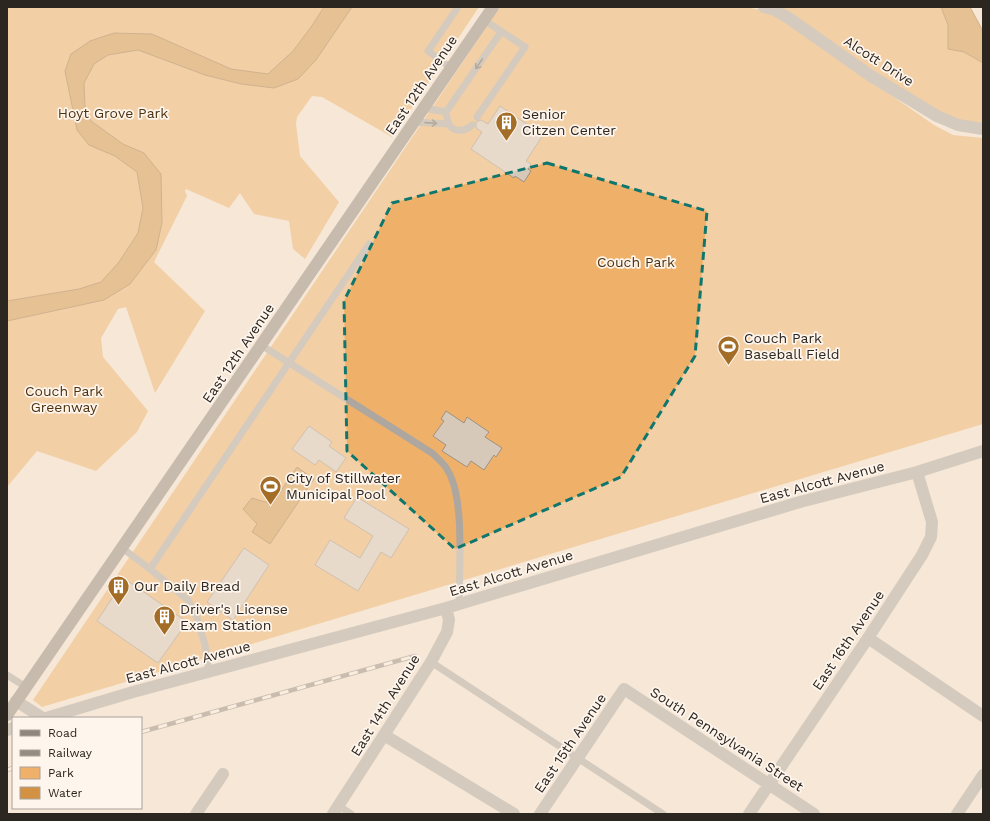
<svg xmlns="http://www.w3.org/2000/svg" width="990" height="821" font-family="'Work Sans',sans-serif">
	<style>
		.green { fill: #efb169 }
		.water { fill: #d39243; stroke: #a17239 }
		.building { fill: #d7c9ba; stroke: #9f9183 }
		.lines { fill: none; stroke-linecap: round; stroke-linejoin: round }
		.lane { stroke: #ada7a0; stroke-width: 7 }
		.street { stroke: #ada7a0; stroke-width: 12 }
		.secondary { stroke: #8f867d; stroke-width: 12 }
		.rail-casing { stroke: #958b80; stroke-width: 4.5 }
		.rail { stroke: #fef5ec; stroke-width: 3; stroke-dasharray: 9; stroke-linecap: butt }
		.oneway { stroke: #66605a }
		.marked { fill: none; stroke: #0f766e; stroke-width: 3; stroke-dasharray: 8 5; stroke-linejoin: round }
		.labels { text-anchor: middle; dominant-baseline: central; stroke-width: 3.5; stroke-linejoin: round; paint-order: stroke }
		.street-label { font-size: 14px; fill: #2c2621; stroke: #fef5ec }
		.park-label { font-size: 14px; fill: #4d3210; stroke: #fef5ec }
		.poi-label { font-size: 14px; fill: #2c2621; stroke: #fef5ec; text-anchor: start }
	</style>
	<rect width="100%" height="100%" fill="#f5e7d7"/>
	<path class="green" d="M7,7H479L392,137L322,97L312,96L297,117L296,124L300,156L339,202L305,259L293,249L289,221L254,214L240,193L229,208L186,189L185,191L187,196L154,262L205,311L155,393L126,307L118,309L101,338L103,357L148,411L137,432L96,471L37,451L7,487Z
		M500,7H745L766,11L760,7H941L948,25V49L964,52L983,63V126L937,116L809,38L934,125L953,135L983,138V424L42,707L33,700Z"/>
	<path class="water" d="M324,7H352L316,60L298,79L274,88L241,84L205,75L138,50L108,55L94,64L84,83L85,107L91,121L123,144L144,153L161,174L162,223L156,250L130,284L104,300L7,321V301L79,289L101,282L119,262L138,233L143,208L137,172L115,156L89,145L77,130L65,71L71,54L90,41L114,33L152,34L231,69L268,74L293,51L311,27Z
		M941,7H970L983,31V63L964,52L948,49V25Z
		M297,467L314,479L270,544L252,532L257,524L243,509L252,498L272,504Z"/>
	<path class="building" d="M500,106L543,135L526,161L531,164L528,169L531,171L524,182L515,176L514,178L471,149L482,132L476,128V122L481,120L488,124Z
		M446,411L464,423L467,417L489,432L485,437L502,448L496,457L494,455L484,470L471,461L467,467L442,451L446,445L433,436L444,421L441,419Z
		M309,426L332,442L329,446L346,458L336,472L319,460L315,465L292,449Z
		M357,497L409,529L391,558L381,552L358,591L315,565L330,540L360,558L373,536L344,518Z
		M244,548L269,565L233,620L207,602Z
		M125,579L187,622L158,663L97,621Z"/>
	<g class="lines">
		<path class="lane" d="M451,68L428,51L458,7
			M423,108L446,112
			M477,117L525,47L484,20
			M414,122L449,124
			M472,125C466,131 455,133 449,125C447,121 447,116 446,112L501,32
			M261,345L432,453C437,458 445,464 448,471C465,499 459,570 459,604
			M122,548L150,569L369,244
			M150,569L188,600L197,618L205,645L209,671
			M431,662L663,814
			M7,675L26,687
			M339,806L351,814"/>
		<path class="street" d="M764,7L775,10L790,19L871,76L937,116L958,125L983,129
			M868,638L983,716
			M16,701L43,718
			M46,718L133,692L446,608L800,502L917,472L983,451
			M7,730L13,728
			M384,735L514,814
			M196,814L223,774
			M333,814L431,662L447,632L449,620L446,608
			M540,814L624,689L814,814
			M749,814L868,638L922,555L931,537L932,522L917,472
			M957,814L983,775"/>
		<path class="secondary" d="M7,715L493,7"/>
		<defs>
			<path id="rail" d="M141,732L415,656
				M7,770L13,768"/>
		</defs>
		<use href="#rail" class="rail-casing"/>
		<use href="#rail" class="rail"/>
	</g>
	<defs><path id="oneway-shaft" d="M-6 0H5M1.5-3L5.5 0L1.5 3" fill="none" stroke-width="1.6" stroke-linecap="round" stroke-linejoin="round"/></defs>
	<g class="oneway">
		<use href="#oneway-shaft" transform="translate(479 64) rotate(124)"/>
		<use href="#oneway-shaft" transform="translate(431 123) rotate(4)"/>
	</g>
	<path d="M0 0H990V821H0ZM547,163L707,211L695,356L621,477L455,549L347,451L344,301L392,203Z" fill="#f5e7d7" fill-opacity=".55" fill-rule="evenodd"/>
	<path class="marked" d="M547,163L707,211L695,356L621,477L455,549L347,451L344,301L392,203Z"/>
	<defs>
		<symbol id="building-pin" viewBox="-11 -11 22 30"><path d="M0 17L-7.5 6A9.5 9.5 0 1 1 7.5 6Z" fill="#a36d27" stroke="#fef5ec"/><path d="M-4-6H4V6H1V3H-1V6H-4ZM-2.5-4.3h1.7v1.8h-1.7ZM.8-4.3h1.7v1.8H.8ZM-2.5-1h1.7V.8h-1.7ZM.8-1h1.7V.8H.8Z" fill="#fff"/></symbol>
		<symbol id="stadium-pin" viewBox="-11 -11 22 30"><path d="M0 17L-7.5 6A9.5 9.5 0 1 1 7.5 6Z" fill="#a36d27" stroke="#fef5ec"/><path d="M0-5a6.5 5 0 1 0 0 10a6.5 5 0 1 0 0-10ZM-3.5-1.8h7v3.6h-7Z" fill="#fff"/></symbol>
	</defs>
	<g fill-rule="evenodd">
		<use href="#building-pin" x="494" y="110" width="25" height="34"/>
		<use href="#stadium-pin" x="716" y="334" width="25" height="34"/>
		<use href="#stadium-pin" x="258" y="474" width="25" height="34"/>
		<use href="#building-pin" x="106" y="574" width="25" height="34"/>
		<use href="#building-pin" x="152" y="604" width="25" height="34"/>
	</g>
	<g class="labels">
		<g class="street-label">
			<text transform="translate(879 61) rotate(33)">Alcott Drive</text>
			<text transform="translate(421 85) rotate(-56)">East 12th Avenue</text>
			<text transform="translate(238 353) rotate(-56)">East 12th Avenue</text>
			<text transform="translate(822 482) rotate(-15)">East Alcott Avenue</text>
			<text transform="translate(511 573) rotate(-17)">East Alcott Avenue</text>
			<text transform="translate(848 640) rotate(-56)">East 16th Avenue</text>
			<text transform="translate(188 662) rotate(-15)">East Alcott Avenue</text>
			<text transform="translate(385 705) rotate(-58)">East 14th Avenue</text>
			<text transform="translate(727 739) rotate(33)">South Pennsylvania Street</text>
			<text transform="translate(570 743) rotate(-56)">East 15th Avenue</text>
		</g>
		<g class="park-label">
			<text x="113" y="113">Hoyt Grove Park</text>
			<text x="636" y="262">Couch Park</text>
			<text x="64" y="391">Couch Park<tspan x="64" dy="16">Greenway</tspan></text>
		</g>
		<g class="poi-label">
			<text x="522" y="114">Senior<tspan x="522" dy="16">Citzen Center</tspan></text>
			<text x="744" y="338">Couch Park<tspan x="744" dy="16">Baseball Field</tspan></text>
			<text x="286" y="478">City of Stillwater<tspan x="286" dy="16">Municipal Pool</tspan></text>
			<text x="134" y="586">Our Daily Bread</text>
			<text x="180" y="609">Driver's License<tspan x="180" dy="16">Exam Station</tspan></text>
		</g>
	</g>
	<rect width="990" height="821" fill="none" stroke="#2c2621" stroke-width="16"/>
	<rect x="12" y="717" width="130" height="92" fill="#fef5ec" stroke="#aaa29b"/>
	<rect x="20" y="730" width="20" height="6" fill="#8f867d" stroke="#aaa29b"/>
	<text x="48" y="737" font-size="12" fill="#2c2621">Road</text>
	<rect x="20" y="750" width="20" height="6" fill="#958b80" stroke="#aaa29b"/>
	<text x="48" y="757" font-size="12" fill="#2c2621">Railway</text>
	<rect x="20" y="767" width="20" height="12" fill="#efb169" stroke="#aaa29b"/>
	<text x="48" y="777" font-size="12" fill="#2c2621">Park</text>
	<rect x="20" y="787" width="20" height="12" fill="#d39243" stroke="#aaa29b"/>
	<text x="48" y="797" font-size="12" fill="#2c2621">Water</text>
</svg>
